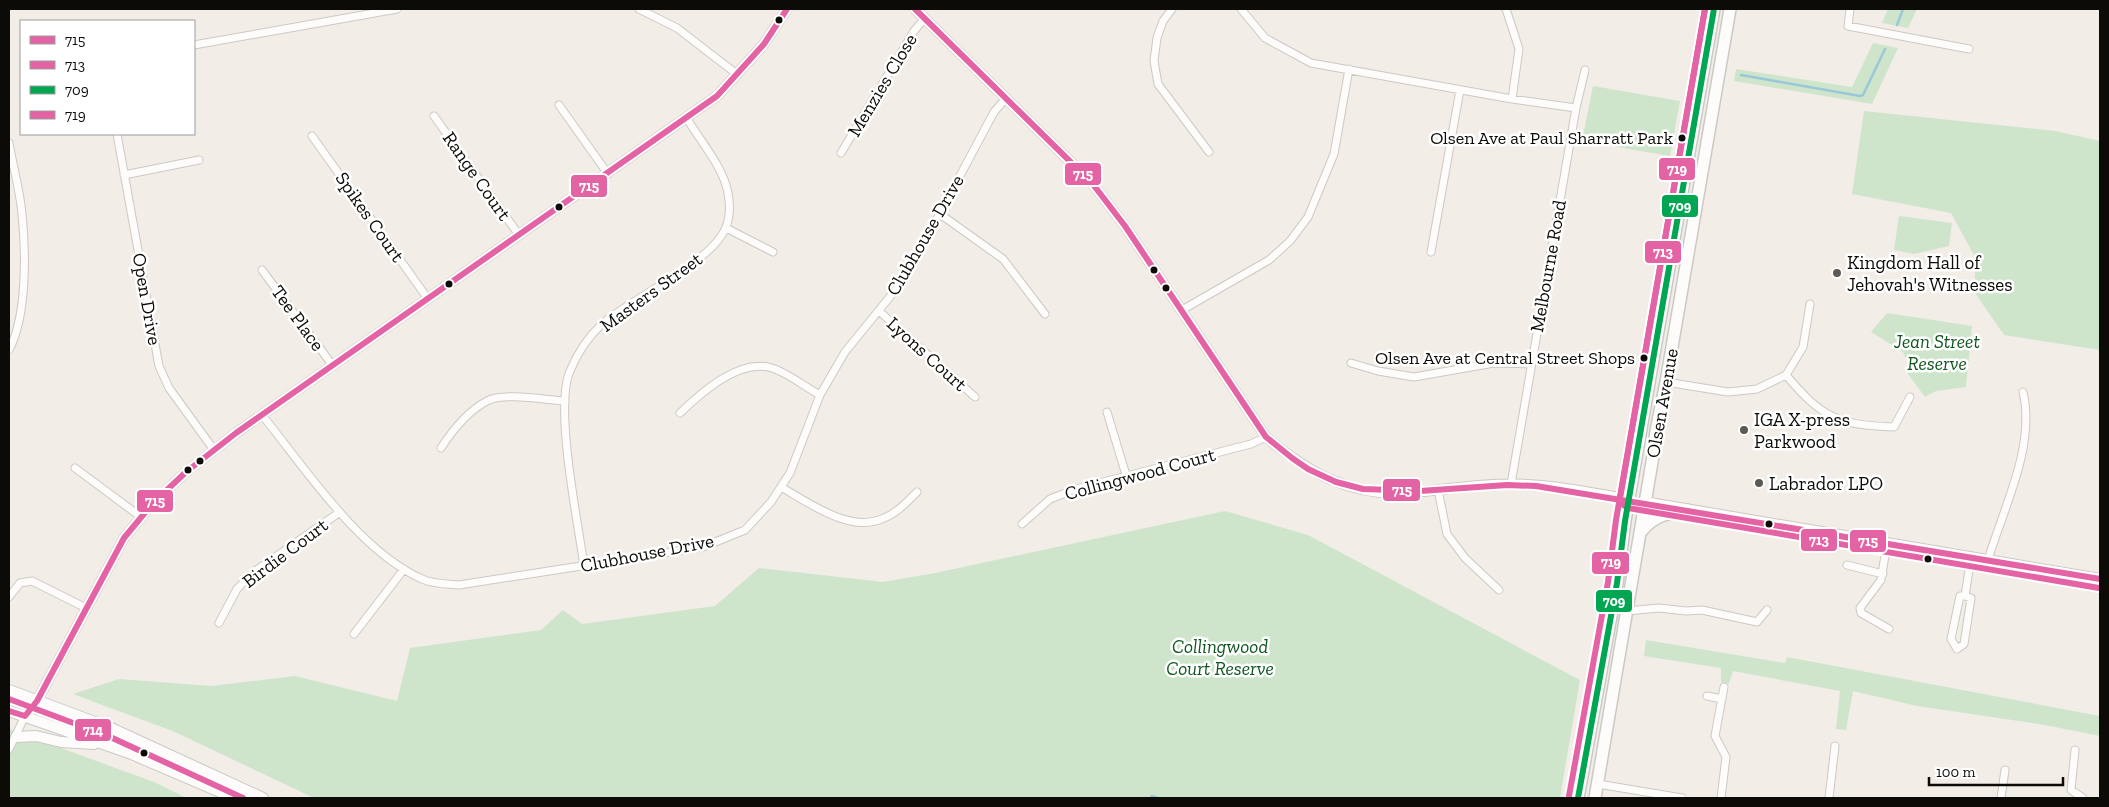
<svg xmlns="http://www.w3.org/2000/svg" width="2109" height="807" font-family="'Zilla Slab',serif">
	<style>
		.green { fill: #cee5cc }
		.lines { fill: none; stroke-linecap: round; stroke-linejoin: round }
		.stream { stroke: #99c9d8; stroke-width: 2.5 }
		.minor-casing { stroke: #ccc9c4; stroke-width: 9 }
		.tertiary-casing { stroke: #ccc9c4; stroke-width: 11 }
		.secondary-casing { stroke: #ccc9c4; stroke-width: 12 }
		.primary-casing { stroke: #ccc9c4; stroke-width: 14 }
		.minor { stroke: #fdfcfb; stroke-width: 7 }
		.tertiary { stroke: #fdfcfb; stroke-width: 9 }
		.secondary { stroke: #fdfcfb; stroke-width: 10 }
		.primary { stroke: #fdfcfb; stroke-width: 11 }
		.bus-1-casing { stroke: #fff; stroke-width: 10 }
		.bus-2-casing { stroke: #fff; stroke-width: 10 }
		.bus-3-casing { stroke: #fff; stroke-width: 10 }
		.bus-4-casing { stroke: #fff; stroke-width: 10 }
		.bus-5-casing { stroke: #fff; stroke-width: 10 }
		.bus-1 { stroke: #e463a4; stroke-width: 6 }
		.bus-2 { stroke: #e463a4; stroke-width: 6 }
		.bus-3 { stroke: #00a651; stroke-width: 6 }
		.bus-4 { stroke: #e463a4; stroke-width: 6 }
		.bus-5 { stroke: #e463a4; stroke-width: 6 }
		.bus-dot { fill: #0d0b08; stroke: #fff; stroke-width: 2 }
		.poi-dot { fill: #5d5a56; stroke: #fff; stroke-width: 2 }
		.labels { text-anchor: middle; dominant-baseline: central; stroke-width: 5; stroke-linejoin: round; paint-order: stroke }
		.bus-label { font-size: 18px; fill: #0d0b08; stroke: #fff; text-anchor: end }
		.street-label { font-size: 19px; fill: #0d0b08; stroke: #fff }
		.poi-label { font-size: 19px; fill: #0d0b08; stroke: #fff; text-anchor: start }
		.park-label { font-size: 19px; font-style: italic; fill: #0f551f; stroke: #fff }
		.line-badge { stroke: #fff; stroke-width: 2 }
		.badge-label { font-size: 14px; text-anchor: middle; font-weight: bold; fill: #fff }
	</style>
	<rect width="100%" height="100%" fill="#f2ede7"/>
	<path class="green" d="M1888,9H1917L1908,28L1882,23Z
		M1873,43L1898,48L1872,104L1734,81L1736,69L1852,87Z
		M1593,86L1680,101L1670,156L1582,141Z
		M1864,111L2055,131L2100,141V350L2004,335L1975,293V257L1951,213L1852,194Z
		M1899,216L1952,223L1949,246L1914,254L1894,250Z
		M1887,313L1972,326L1966,387L1936,391L1925,397L1908,374V363L1903,352L1871,332Z
		M1225,511L1308,535L1580,680L1560,798H314L175,732L73,694L119,679L211,686L295,676L397,701L410,648L541,630L563,610L582,624L715,606L759,568L883,582L935,573Z
		M1646,640L1785,663L1787,657L2100,716V736L2045,725L1917,706L1853,691L1846,730L1836,729L1840,691L1733,671L1729,684L1721,682V668L1644,656Z
		M9,729L154,782L187,798H9Z"/>
	<g class="lines">
		<path class="stream" d="M1897,25L1903,9
			M1741,75L1860,96L1863,95L1885,49
			M1150,798L1152,796L1158,798"/>
		<defs>
			<path id="minor" d="M639,9L677,28L738,75
				M1172,9L1163,21L1157,38L1154,61L1158,84L1209,152
				M1241,9L1265,38L1311,63L1512,99L1576,108
				M1506,9L1519,49L1512,99
				M1850,9L1848,26L1969,49
				M194,45L397,9
				M559,105L608,174
				M434,116L519,235
				M117,134L159,366L169,388L214,450
				M312,136L428,299
				M9,143C13,166 20,191 22,214C26,253 27,316 9,350
				M841,153L914,31L925,18
				M124,175L199,160
				M940,214L1003,259L1045,314
				M726,228L773,252
				M1431,252L1460,90
				M262,270L333,366
				M1182,310L1269,260L1290,241L1308,217L1334,154L1349,69
				M879,311L975,397
				M1351,363L1378,371L1414,377L1494,363L1531,364
				M1786,375C1822,418 1838,425 1894,427L1910,397
				M1666,382L1728,392L1757,389L1786,375L1803,347L1810,304
				M1107,412L1126,475
				M680,413C701,393 739,358 772,368C788,373 805,387 820,395
				M262,415C305,468 359,551 422,579C432,584 448,584 459,585L703,547L745,530L771,502L790,473L820,395L845,352L906,277L994,112L1006,98
				M441,448C452,431 468,411 487,401C503,392 546,400 565,401
				M75,468L141,517
				M1511,484L1576,108L1585,70
				M781,487C809,503 851,534 884,518C897,513 907,502 917,492
				M1438,490L1447,534L1465,558L1499,590
				M1022,524L1050,499L1076,489L1251,444L1266,437
				M1887,543L1881,580L1860,608L1861,613L1889,629
				M1988,560C2003,509 2036,446 2023,392
				M1847,565L1883,574
				M584,566C578,522 554,407 570,371C577,354 589,336 602,324C632,298 713,262 726,227C730,217 730,204 728,193C723,166 700,141 686,117
				M1965,596H1960L1951,639L1957,649L1964,644L1971,598L1965,596L1971,557
				M9,597L20,583L32,581L86,608
				M1627,611L1659,608L1686,611L1702,610L1757,622L1767,610
				M219,623L237,589L255,571L340,512
				M354,634L404,569
				M1707,696L1722,699
				M9,749L25,716
				M2075,750L2071,790L2083,798
				M1598,784L1682,798
				M1721,798L1726,757L1715,736L1724,687
				M1829,798L1835,746
				M2001,798L2005,770"/>
			<path id="tertiary" d="M915,9L1092,183L1125,226L1266,437C1309,473 1351,497 1410,493C1443,490 1476,484 1509,484C1548,483 1590,493 1629,499
				M25,716L37,701L124,538L153,503L186,472L236,433L717,96L764,44L787,9"/>
			<path id="secondary" d="M1644,502L2100,579
				M9,690L111,728L263,798
				M9,711L129,753L234,798
				M16,737L36,736L61,742L94,744"/>
			<path id="primary" d="M1641,532C1653,516 1667,513 1687,510
				M1578,798L1617,583L1625,521L1714,9
				M1595,798L1653,456L1656,431L1666,382L1730,9"/>
		</defs>
		<use href="#minor" class="minor-casing"/>
		<use href="#tertiary" class="tertiary-casing"/>
		<use href="#secondary" class="secondary-casing"/>
		<use href="#primary" class="primary-casing"/>
		<use href="#minor" class="minor"/>
		<use href="#tertiary" class="tertiary"/>
		<use href="#secondary" class="secondary"/>
		<use href="#primary" class="primary"/>
		<defs>
			<path id="bus-1" d="M915,9L1092,183L1125,226L1266,437L1292,458L1308,469L1336,482L1363,489L1420,491L1507,485L1536,486L2100,579
				M9,711L25,716L37,701L124,538L153,503L186,472L236,433L717,96L764,44L787,9"/>
			<path id="bus-2" d="M1705,9L1620,498L1622,504L1628,508L2099,588"/>
			<path id="bus-3" d="M1578,798L1617,583L1625,521L1714,9"/>
			<path id="bus-4" d="M1569,796L1608,582L1616,520L1705,9"/>
			<path id="bus-5" d="M9,699L108,736L243,798"/>
		</defs>
		<use href="#bus-1" class="bus-1-casing"/>
		<use href="#bus-2" class="bus-2-casing"/>
		<use href="#bus-3" class="bus-3-casing"/>
		<use href="#bus-4" class="bus-4-casing"/>
		<use href="#bus-5" class="bus-5-casing"/>
		<use href="#bus-1" class="bus-1"/>
		<use href="#bus-2" class="bus-2"/>
		<use href="#bus-3" class="bus-3"/>
		<use href="#bus-4" class="bus-4"/>
		<use href="#bus-5" class="bus-5"/>
	</g>
	<g class="bus-dot">
		<circle cx="779" cy="20" r="4.5"/>
		<circle cx="1682" cy="138" r="4.5"/>
		<circle cx="559" cy="207" r="4.5"/>
		<circle cx="1154" cy="270" r="4.5"/>
		<circle cx="449" cy="284" r="4.5"/>
		<circle cx="1166" cy="288" r="4.5"/>
		<circle cx="1644" cy="358" r="4.5"/>
		<circle cx="200" cy="461" r="4.5"/>
		<circle cx="188" cy="470" r="4.5"/>
		<circle cx="1769" cy="524" r="4.5"/>
		<circle cx="1928" cy="559" r="4.5"/>
		<circle cx="144" cy="753" r="4.5"/>
	</g>
	<g class="poi-dot">
		<circle cx="1837" cy="273" r="5"/>
		<circle cx="1744" cy="430" r="5"/>
		<circle cx="1759" cy="483" r="5"/>
	</g>
	<g class="labels">
		<g class="bus-label">
			<text x="1673" y="138">Olsen Ave at Paul Sharratt Park</text>
			<text x="1635" y="358">Olsen Ave at Central Street Shops</text>
		</g>
		<g class="street-label">
			<text transform="translate(882 85) rotate(-59)">Menzies Close</text>
			<text transform="translate(477 176) rotate(55)">Range Court</text>
			<text transform="translate(370 217) rotate(55)">Spikes Court</text>
			<text transform="translate(925 235) rotate(-60)">Clubhouse Drive</text>
			<text transform="translate(1548 266) rotate(-80)">Melbourne Road</text>
			<text transform="translate(651 292) rotate(-36)">Masters Street</text>
			<text transform="translate(147 299) rotate(80)">Open Drive</text>
			<text transform="translate(298 318) rotate(54)">Tee Place</text>
			<text transform="translate(927 354) rotate(42)">Lyons Court</text>
			<text transform="translate(1662 403) rotate(-80)">Olsen Avenue</text>
			<text transform="translate(1140 474) rotate(-15)">Collingwood Court</text>
			<text transform="translate(285 553) rotate(-37)">Birdie Court</text>
			<text transform="translate(647 553) rotate(-11)">Clubhouse Drive</text>
		</g>
		<g class="poi-label">
			<text x="1847" y="262">Kingdom Hall of<tspan x="1847" dy="22">Jehovah's Witnesses</tspan></text>
			<text x="1754" y="419">IGA X-press<tspan x="1754" dy="22">Parkwood</tspan></text>
			<text x="1769" y="483">Labrador LPO</text>
		</g>
		<g class="park-label">
			<text x="1937" y="341">Jean Street<tspan x="1937" dy="22">Reserve</tspan></text>
			<text x="1220" y="646">Collingwood<tspan x="1220" dy="22">Court Reserve</tspan></text>
		</g>
	</g>
	<g class="line-badge">
		<rect x="1658" y="157" width="38" height="24" rx="5" fill="#e463a4"/>
		<rect x="1064" y="162" width="38" height="24" rx="5" fill="#e463a4"/>
		<rect x="570" y="174" width="38" height="24" rx="5" fill="#e463a4"/>
		<rect x="1661" y="194" width="38" height="24" rx="5" fill="#00a651"/>
		<rect x="1644" y="240" width="38" height="24" rx="5" fill="#e463a4"/>
		<rect x="1382" y="478" width="39" height="24" rx="5" fill="#e463a4"/>
		<rect x="136" y="489" width="38" height="24" rx="5" fill="#e463a4"/>
		<rect x="1800" y="528" width="38" height="24" rx="5" fill="#e463a4"/>
		<rect x="1849" y="529" width="38" height="24" rx="5" fill="#e463a4"/>
		<rect x="1591" y="551" width="39" height="24" rx="5" fill="#e463a4"/>
		<rect x="1595" y="589" width="38" height="24" rx="5" fill="#00a651"/>
		<rect x="74" y="718" width="38" height="24" rx="5" fill="#e463a4"/>
	</g>
	<g class="badge-label">
		<text x="1677" y="174">719</text>
		<text x="1083" y="179">715</text>
		<text x="589" y="191">715</text>
		<text x="1680" y="211">709</text>
		<text x="1663" y="257">713</text>
		<text x="1402" y="495">715</text>
		<text x="155" y="506">715</text>
		<text x="1819" y="545">713</text>
		<text x="1868" y="546">715</text>
		<text x="1611" y="567">719</text>
		<text x="1614" y="606">709</text>
		<text x="93" y="735">714</text>
	</g>
	<rect width="2109" height="807" fill="none" stroke="#0d0b08" stroke-width="20"/>
	<rect x="20" y="20" width="175" height="115" fill="#ffffff" stroke="#9e9d9c"/>
	<rect x="30" y="36" width="25" height="8" fill="#e463a4" stroke="#9e9d9c"/>
	<text x="65" y="45" font-size="15" fill="#0d0b08">715</text>
	<rect x="30" y="61" width="25" height="8" fill="#e463a4" stroke="#9e9d9c"/>
	<text x="65" y="70" font-size="15" fill="#0d0b08">713</text>
	<rect x="30" y="86" width="25" height="8" fill="#00a651" stroke="#9e9d9c"/>
	<text x="65" y="95" font-size="15" fill="#0d0b08">709</text>
	<rect x="30" y="111" width="25" height="8" fill="#e463a4" stroke="#9e9d9c"/>
	<text x="65" y="120" font-size="15" fill="#0d0b08">719</text>
	<path d="M1929 777v8h134v-8" fill="none" stroke="#0d0b08" stroke-width="2.5"/>
	<text x="1936" y="777" font-size="15" fill="#0d0b08" stroke="#ffffff" stroke-width="4" paint-order="stroke">100 m</text>
</svg>
